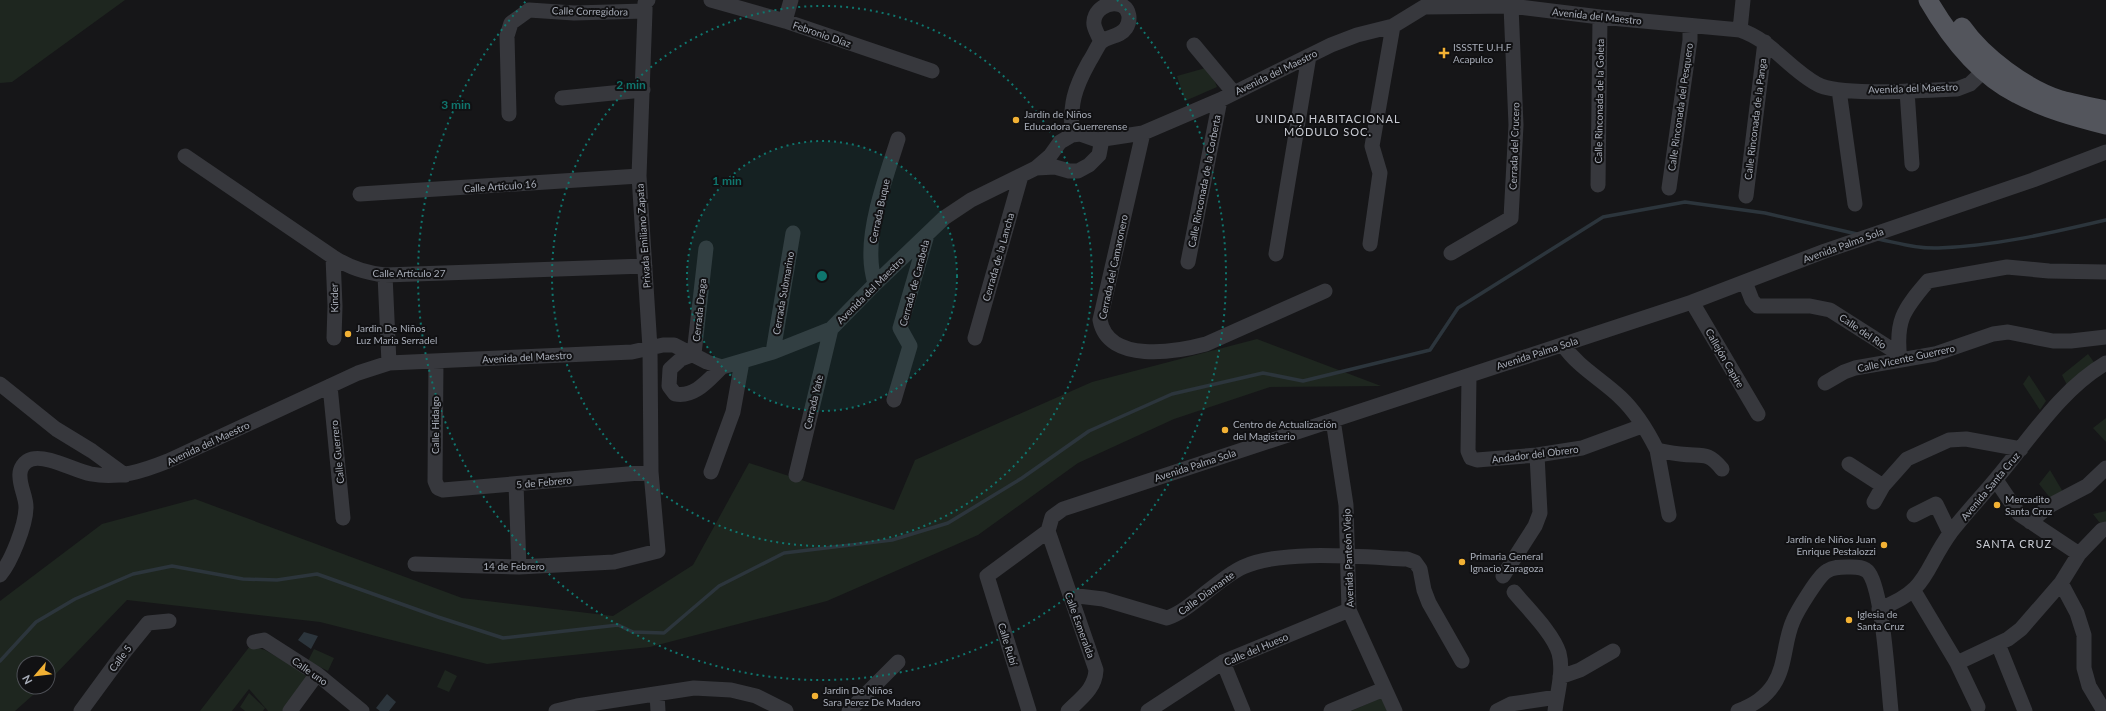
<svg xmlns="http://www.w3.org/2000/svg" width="2106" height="711" font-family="Lato,sans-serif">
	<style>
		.green { fill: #1e261f }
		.water { fill: #2c353c }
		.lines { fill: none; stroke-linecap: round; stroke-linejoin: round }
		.stream { stroke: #2c353c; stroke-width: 3.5 }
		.minor { stroke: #37383d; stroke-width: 15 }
		.major { stroke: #53555c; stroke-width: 19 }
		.ring { fill: none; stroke: #0f766e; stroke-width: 2; stroke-dasharray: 2 4 }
		.poi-dot { fill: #f2b134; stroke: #111113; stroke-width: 1.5 }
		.labels { text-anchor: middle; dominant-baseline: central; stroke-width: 4; stroke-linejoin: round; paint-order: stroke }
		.street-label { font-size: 10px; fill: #a8adb8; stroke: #111113 }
		.poi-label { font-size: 10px; fill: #a8adb8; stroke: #111113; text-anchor: start }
		.neighbourhood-label { font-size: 11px; letter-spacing: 1px; fill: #c9ccd4; stroke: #111113 }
		.centre { fill: #0f766e; stroke: #111113; stroke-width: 2 }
		.ring-label { font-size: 12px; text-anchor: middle; font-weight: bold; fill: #0f766e; stroke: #111113; stroke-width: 4; stroke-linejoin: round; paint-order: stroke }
	</style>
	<rect width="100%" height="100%" fill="#161618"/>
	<path class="green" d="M0,0H125L12,82L0,83Z
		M1209,67L1217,87L1185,101L1177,76Z
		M1257,339L1381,386L1270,387L1174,419L1078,463L978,535L827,601L650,647L487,664L320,622L127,600L48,682V663H24V687H42L15,711H0V601L102,524L195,499L462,598L613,616L693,565L749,463L894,510L915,460L1092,382Z
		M2088,354L2096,365L2069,389L2062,375Z
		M2029,375L2046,401L2040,410L2023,384Z
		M2106,418V442L2093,428Z
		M2050,470L2063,492L2051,499L2039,484Z
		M2106,511V525L2103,527L2093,514Z
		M250,646L265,650L312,677L283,711H268L249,689L232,711H200Z
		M314,649L334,658L328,671L308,661Z
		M445,670L457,676L449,692L437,687Z
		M249,693L265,708L263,711H245L240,707Z
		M1383,697L1391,711H1351Z"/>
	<path class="water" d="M304,632L318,636L311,649L298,640Z
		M387,694L396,702L389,711H380L376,708Z"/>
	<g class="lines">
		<path class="stream" d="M1878,239C1898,243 1918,249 1938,248C1995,246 2051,233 2106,220
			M0,661L36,622L75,599L133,574L172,566L243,579L277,580L317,574L438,617L503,638L618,625L633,632L664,633L719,586L784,553L892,540L948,523L1022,478L1089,431L1172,394L1263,373L1303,381L1430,350L1458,308L1603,217L1685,202L1765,213L1857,234"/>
		<path class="minor" d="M711,0L785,21L932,71
			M785,21L791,0
			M1740,30L1743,0
			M1194,45L1234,93
			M1839,90L1855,204
			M1907,91L1912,164
			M562,98L643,90
			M509,114L507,36L511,23L529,10L574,13L645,11
			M1143,133L1100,320C1108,364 1176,352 1206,344L1325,291
			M1072,135C1070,104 1074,89 1089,62C1093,56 1096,49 1100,43C1107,36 1120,37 1126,28C1131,20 1130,9 1121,5C1108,0 1092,11 1094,25C1095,30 1099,37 1101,42
			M185,156L333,257C350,268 365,273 385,275L645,266
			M1036,168L1055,167L1069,171H1078L1089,165L1099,155L1102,139
			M1598,185L1600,17
			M1669,188L1690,40V26
			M360,194L639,176
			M1746,196L1765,42
			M1370,244L1380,173L1372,146L1393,26
			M706,248L694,354L681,359L670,369L669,386L675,394C695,398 709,379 722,367
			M1451,253L1511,218L1516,125L1511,6
			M1276,254L1309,56
			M333,257L335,306L334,338
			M1188,262L1220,100
			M385,275L389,363
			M1745,282L1752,300L1757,306H1810L1830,310L1899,354
			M875,284C873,276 871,267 871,259C869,222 887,174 898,139
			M1692,302L1758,414
			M975,338L1021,176
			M1563,345C1578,367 1601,379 1620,397C1635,411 1648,432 1657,450L1669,515
			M773,352L793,233
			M1900,360C1895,321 1903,310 1928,281L2007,267L2049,271L2105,272
			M436,361L435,481L438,488L443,490L651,472
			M1469,376L1468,451L1471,458L1477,460L1537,455L1582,448L1642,426
			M1825,383L1844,372L1855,368L1935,354L1993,334L2008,332L2053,341H2071L2106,337
			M0,384L56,429L92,451L125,475
			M330,386L343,518
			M894,400L910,346L900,328L927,235
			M1333,420L1346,505L1349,610L1395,711
			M1657,450C1665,452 1672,453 1680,454C1701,457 1707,450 1722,469
			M1849,464L1883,486
			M711,472L733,412L742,362
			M796,475L831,329
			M1996,480L2019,514L2079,554
			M516,484L519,567
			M1874,502L1883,486L1907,459L1949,440L1966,439L2021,449
			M1914,515L1936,504L1950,533
			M2030,522L2049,506L2087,486L2106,468
			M1048,531L1096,670C1095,689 1081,698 1068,711
			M415,564L519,567L614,562L658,551L651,472L650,348L639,176L645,11V3L648,0
			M0,575C11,562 26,525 26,507C26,497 20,487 20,477C19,469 24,461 32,459C48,455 75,471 91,474C119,479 143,471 168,461L358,373L389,363L632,352L663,345H674L707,362L722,367L773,352L831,329L875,284L944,218L971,200L1036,168L1050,156L1060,142L1072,135L1080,134L1097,140L1143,133L1220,100L1331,45L1357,35L1393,26L1424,7L1511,6L1600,17L1740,30C1771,40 1789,69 1817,84C1839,97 1928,90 1957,89L1970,84L1992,63
			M1503,576L1535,526L1540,513L1537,455
			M2061,583L2077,613L2084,635V668L2089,686L2104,711
			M1914,591L1957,663L1978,707
			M1514,592C1527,608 1553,633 1559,653C1564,672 1557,693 1555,711
			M1070,595L1103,599L1167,618C1191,610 1217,579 1243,567C1281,549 1363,557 1407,559L1415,562L1420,569L1424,590L1429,603L1462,661
			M1879,609C1930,590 1923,570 1951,532C1965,514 1981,497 1996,479C2030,439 2060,390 2106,363
			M254,642L264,640L317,674L362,711
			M1998,644L2025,711
			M1223,662L1243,711
			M1957,663L2008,639L2021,629L2061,583L2079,554L2102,530L2106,529
			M1560,677L1580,670L1613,651
			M657,694L658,711
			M81,711L122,655L148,623L169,621
			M290,711L317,674
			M556,711L577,706L694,688L731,690L756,696L786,711
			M849,711L898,662
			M1029,711L987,576L1048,531L1052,517L1063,509L1692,302L1825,251L2033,180L2106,152
			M1148,711L1223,662L1349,610
			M1331,711L1384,689
			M1497,711L1511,704L1557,697
			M1738,711C1753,705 1765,698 1774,684C1786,665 1784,641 1793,621C1797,611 1819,575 1827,571C1833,567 1840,567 1847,567C1855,567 1864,566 1869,573C1883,593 1888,683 1891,711"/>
		<path class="major" d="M1928,0C1949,36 1979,75 2017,94C2045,109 2075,117 2106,125
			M1962,27C1983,57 2026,89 2061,100C2075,104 2091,107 2106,110"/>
	</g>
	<circle cx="822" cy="276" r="135" fill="#0f766e" fill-opacity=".12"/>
	<g class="ring">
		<circle cx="822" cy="276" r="135"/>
		<circle cx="822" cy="276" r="270"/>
		<path d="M1117 0A404 404 0 1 1 527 0"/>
	</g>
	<g class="poi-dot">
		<path d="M1442 47h4v4h4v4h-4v4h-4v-4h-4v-4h4z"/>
		<circle cx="1016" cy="120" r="4"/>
		<circle cx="348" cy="334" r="4"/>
		<circle cx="1225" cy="430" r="4"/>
		<circle cx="1997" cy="505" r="4"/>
		<circle cx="1884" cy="545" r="4"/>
		<circle cx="1462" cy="562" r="4"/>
		<circle cx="1849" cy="620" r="4"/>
		<circle cx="815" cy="696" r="4"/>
	</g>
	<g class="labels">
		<g class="street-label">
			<text transform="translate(590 11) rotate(1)">Calle Corregidora</text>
			<text transform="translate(1597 16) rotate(6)">Avenida del Maestro</text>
			<text transform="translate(822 34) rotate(19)">Febronio Díaz</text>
			<text transform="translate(1276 72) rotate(-26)">Avenida del Maestro</text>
			<text transform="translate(1913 88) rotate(-2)">Avenida del Maestro</text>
			<text transform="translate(1599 101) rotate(-89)">Calle Rinconada de la Goleta</text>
			<text transform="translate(1680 107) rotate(-82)">Calle Rinconada del Pesquero</text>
			<text transform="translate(1755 119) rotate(-83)">Calle Rinconada de la Panga</text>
			<text transform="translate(1514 146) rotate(-88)">Cerrada del Crucero</text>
			<text transform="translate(1204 181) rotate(-79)">Calle Rinconada de la Corberta</text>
			<text transform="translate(500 186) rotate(-4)">Calle Artículo 16</text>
			<text transform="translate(879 211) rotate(-78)">Cerrada Buque</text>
			<text transform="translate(643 236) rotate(-94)">Privada Emiliano Zapata</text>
			<text transform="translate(1843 245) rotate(-20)">Avenida Palma Sola</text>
			<text transform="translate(998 257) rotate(-74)">Cerrada de la Lancha</text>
			<text transform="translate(1113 267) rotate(-78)">Cerrada del Camaronero</text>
			<text x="409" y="273">Calle Artículo 27</text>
			<text transform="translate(914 283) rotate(-75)">Cerrada de Carabela</text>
			<text transform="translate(870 290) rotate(-45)">Avenida del Maestro</text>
			<text transform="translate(783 293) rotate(-80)">Cerrada Submarino</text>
			<text transform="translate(334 298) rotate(-91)">Kinder</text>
			<text transform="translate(699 310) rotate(-84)">Cerrada Draga</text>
			<text transform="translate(1863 331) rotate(34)">Calle del Río</text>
			<text transform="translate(1537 353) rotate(-18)">Avenida Palma Sola</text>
			<text transform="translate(527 357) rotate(-3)">Avenida del Maestro</text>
			<text transform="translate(1725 358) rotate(60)">Callejón Capire</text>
			<text transform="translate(1906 358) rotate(-12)">Calle Vicente Guerrero</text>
			<text transform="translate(813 402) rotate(-77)">Cerrada Yate</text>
			<text transform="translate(435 425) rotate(-90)">Calle Hidalgo</text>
			<text transform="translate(208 443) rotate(-25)">Avenida del Maestro</text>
			<text transform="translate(337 452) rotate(-96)">Calle Guerrero</text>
			<text transform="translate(1535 454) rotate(-7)">Andador del Obrero</text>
			<text transform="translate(1195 465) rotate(-18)">Avenida Palma Sola</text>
			<text transform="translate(544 482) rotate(-5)">5 de Febrero</text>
			<text transform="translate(1990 486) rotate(-50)">Avenida Santa Cruz</text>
			<text transform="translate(1348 558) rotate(-92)">Avenida Panteón Viejo</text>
			<text x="514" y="566">14 de Febrero</text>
			<text transform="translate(1206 593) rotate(-36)">Calle Diamante</text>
			<text transform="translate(1080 625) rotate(70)">Calle Esmeralda</text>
			<text transform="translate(1008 644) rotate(73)">Calle Rubí</text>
			<text transform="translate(1256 649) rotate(-23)">Calle del Hueso</text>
			<text transform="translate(120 658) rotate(-53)">Calle 5</text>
			<text transform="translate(310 671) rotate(35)">Calle uno</text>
		</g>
		<g class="poi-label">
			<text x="1453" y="47">ISSSTE U.H.F<tspan x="1453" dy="12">Acapulco</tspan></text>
			<text x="1024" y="114">Jardín de Niños<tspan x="1024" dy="12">Educadora Guerrerense</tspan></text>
			<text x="356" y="328">Jardin De Niños<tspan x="356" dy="12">Luz Maria Serradel</tspan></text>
			<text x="1233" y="424">Centro de Actualización<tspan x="1233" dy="12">del Magisterio</tspan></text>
			<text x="2005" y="499">Mercadito<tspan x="2005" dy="12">Santa Cruz</tspan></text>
			<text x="1876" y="539" text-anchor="end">Jardín de Niños Juan<tspan x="1876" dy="12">Enrique Pestalozzi</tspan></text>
			<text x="1470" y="556">Primaria General<tspan x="1470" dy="12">Ignacio Zaragoza</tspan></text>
			<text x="1857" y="614">Iglesia de<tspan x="1857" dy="12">Santa Cruz</tspan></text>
			<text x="823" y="690">Jardin De Niños<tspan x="823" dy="12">Sara Perez De Madero</tspan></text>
		</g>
		<g class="neighbourhood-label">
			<text x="1328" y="118">UNIDAD HABITACIONAL<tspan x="1328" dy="13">MÓDULO SOC.</tspan></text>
			<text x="2014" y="543">SANTA CRUZ</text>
		</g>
	</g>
	<circle cx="822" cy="276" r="6" class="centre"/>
	<g class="ring-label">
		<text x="631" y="89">2 min</text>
		<text x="456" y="109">3 min</text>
		<text x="727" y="185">1 min</text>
	</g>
	<g transform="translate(36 675) rotate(242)"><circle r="19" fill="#111113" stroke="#4d4f55"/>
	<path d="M0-3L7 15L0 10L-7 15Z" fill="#f2b134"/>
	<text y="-6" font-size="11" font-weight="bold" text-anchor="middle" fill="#a8adb8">N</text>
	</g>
</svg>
